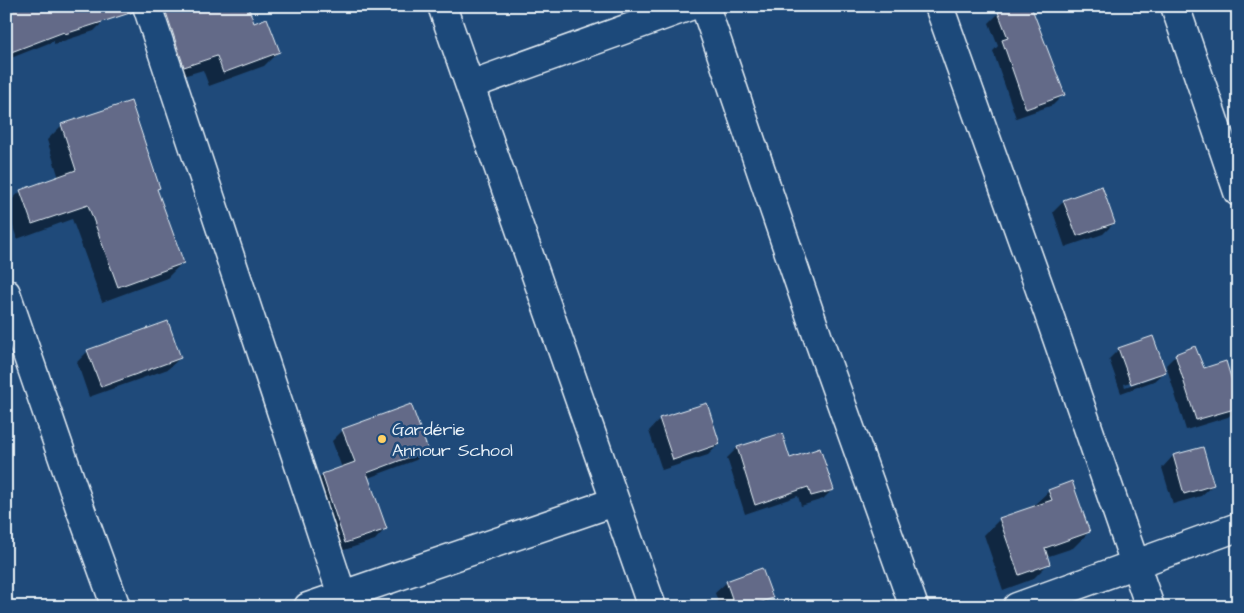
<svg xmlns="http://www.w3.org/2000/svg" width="1244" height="613" font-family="'Architects Daughter',sans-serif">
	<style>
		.shadow { fill: #0007; fill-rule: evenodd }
		.building { fill: #636b88; stroke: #e8f1f8 }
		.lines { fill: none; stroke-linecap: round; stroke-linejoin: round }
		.street-casing { stroke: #e8f1f8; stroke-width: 31 }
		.street { stroke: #1f4a7a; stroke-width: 28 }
		.poi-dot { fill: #ffd166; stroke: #1f4a7a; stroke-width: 2 }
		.labels { text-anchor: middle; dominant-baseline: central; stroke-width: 5; stroke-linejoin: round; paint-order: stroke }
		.poi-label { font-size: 18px; fill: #e8f1f8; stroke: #1f4a7a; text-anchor: start }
	</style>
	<rect width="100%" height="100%" fill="#1f4a7a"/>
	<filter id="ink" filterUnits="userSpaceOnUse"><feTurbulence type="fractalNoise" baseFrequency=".02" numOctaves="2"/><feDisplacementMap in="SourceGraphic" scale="10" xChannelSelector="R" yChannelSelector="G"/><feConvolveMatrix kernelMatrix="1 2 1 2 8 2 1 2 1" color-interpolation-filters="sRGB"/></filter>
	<g filter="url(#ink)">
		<path class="shadow" d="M6,6L105,20L94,31L54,44V41L6,60Z
			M144,6H246L253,25L278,52L264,66L209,86L203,70L170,80Z
			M1218,6H1234L1220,11Z
			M999,13L1063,95L1053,105L1016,118L993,51L998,46L989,23Z
			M62,125L159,187L156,190L182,263L167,278L102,302L72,219L17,239L6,205L21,191L59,178L47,140Z
			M1064,201L1114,223L1103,234L1065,247L1053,212Z
			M1119,349L1165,371L1154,381L1121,393L1109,359ZM1154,374V377L1125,387L1124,384Z
			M88,351L180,358L168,369L89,397L77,362Z
			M1176,355L1203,369L1238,408L1228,417L1186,430L1166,365Z
			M660,419L719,444L708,455L662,470L649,431Z
			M343,430L427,449L416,460L368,478L385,529L375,540L335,553L312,486L322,475L342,468L332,441Z
			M781,434L789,460L833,489L823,499L801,506L798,496L745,514L727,458L737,448Z
			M1202,448L1213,485L1201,496L1173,504L1162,468L1173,456Z
			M1049,491L1089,532L1073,548L1046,557L1049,563L1033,579L1003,590L984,535L1000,519L1033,506Z
			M727,582L771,598L762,607H720L715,593Z"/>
		<path class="building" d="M6,6H132L133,12L65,34L64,32L6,54Z
			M164,6H248L254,23L267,18L280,52L223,73L217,56L184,67Z
			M1013,6H1031L1065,95L1026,109L1002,40L1008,38L998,12Z
			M131,101L160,188L157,189L184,263L118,287L88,205L32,224L20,190L76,170L61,124Z
			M1102,186L1115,223L1077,236L1063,200Z
			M168,321L181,358L101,387L87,350Z
			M1153,336L1166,372L1131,384L1118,348Z
			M1195,346L1204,368L1226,361L1238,401V408L1196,420L1175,354Z
			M707,403L720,444L673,460L659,418Z
			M411,404L428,450L367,473L387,529L345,543L322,474L355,462L342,429Z
			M782,433L790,458L820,448L834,490L811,496L808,487L755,505L737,447Z
			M1203,447L1214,485L1184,494L1173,455Z
			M1072,481L1090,532L1045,548L1050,564L1019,575L999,518L1052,500L1048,490Z
			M762,568L773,598L748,607H735L726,581Z"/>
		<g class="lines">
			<defs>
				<path id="street" d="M147,6L342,595
					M442,6L652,607
					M705,6L818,338L914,607
					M939,6L1047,309L1150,607
					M1175,6L1238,192
					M470,85L690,6
					M6,293L80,508L116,607
					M308,607L614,502
					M1017,607L1238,527"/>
			</defs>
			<use href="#street" class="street-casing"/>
			<use href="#street" class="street"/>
		</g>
	</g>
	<circle class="poi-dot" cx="382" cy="439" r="5"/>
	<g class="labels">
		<g class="poi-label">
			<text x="392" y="429">Gardérie<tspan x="392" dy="21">Annour School</tspan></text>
		</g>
	</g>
	<rect width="1244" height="613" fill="none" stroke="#1f4a7a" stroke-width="25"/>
	<rect x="12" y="12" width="1219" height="588" fill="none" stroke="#e8f1f8" stroke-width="2" filter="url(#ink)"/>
</svg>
